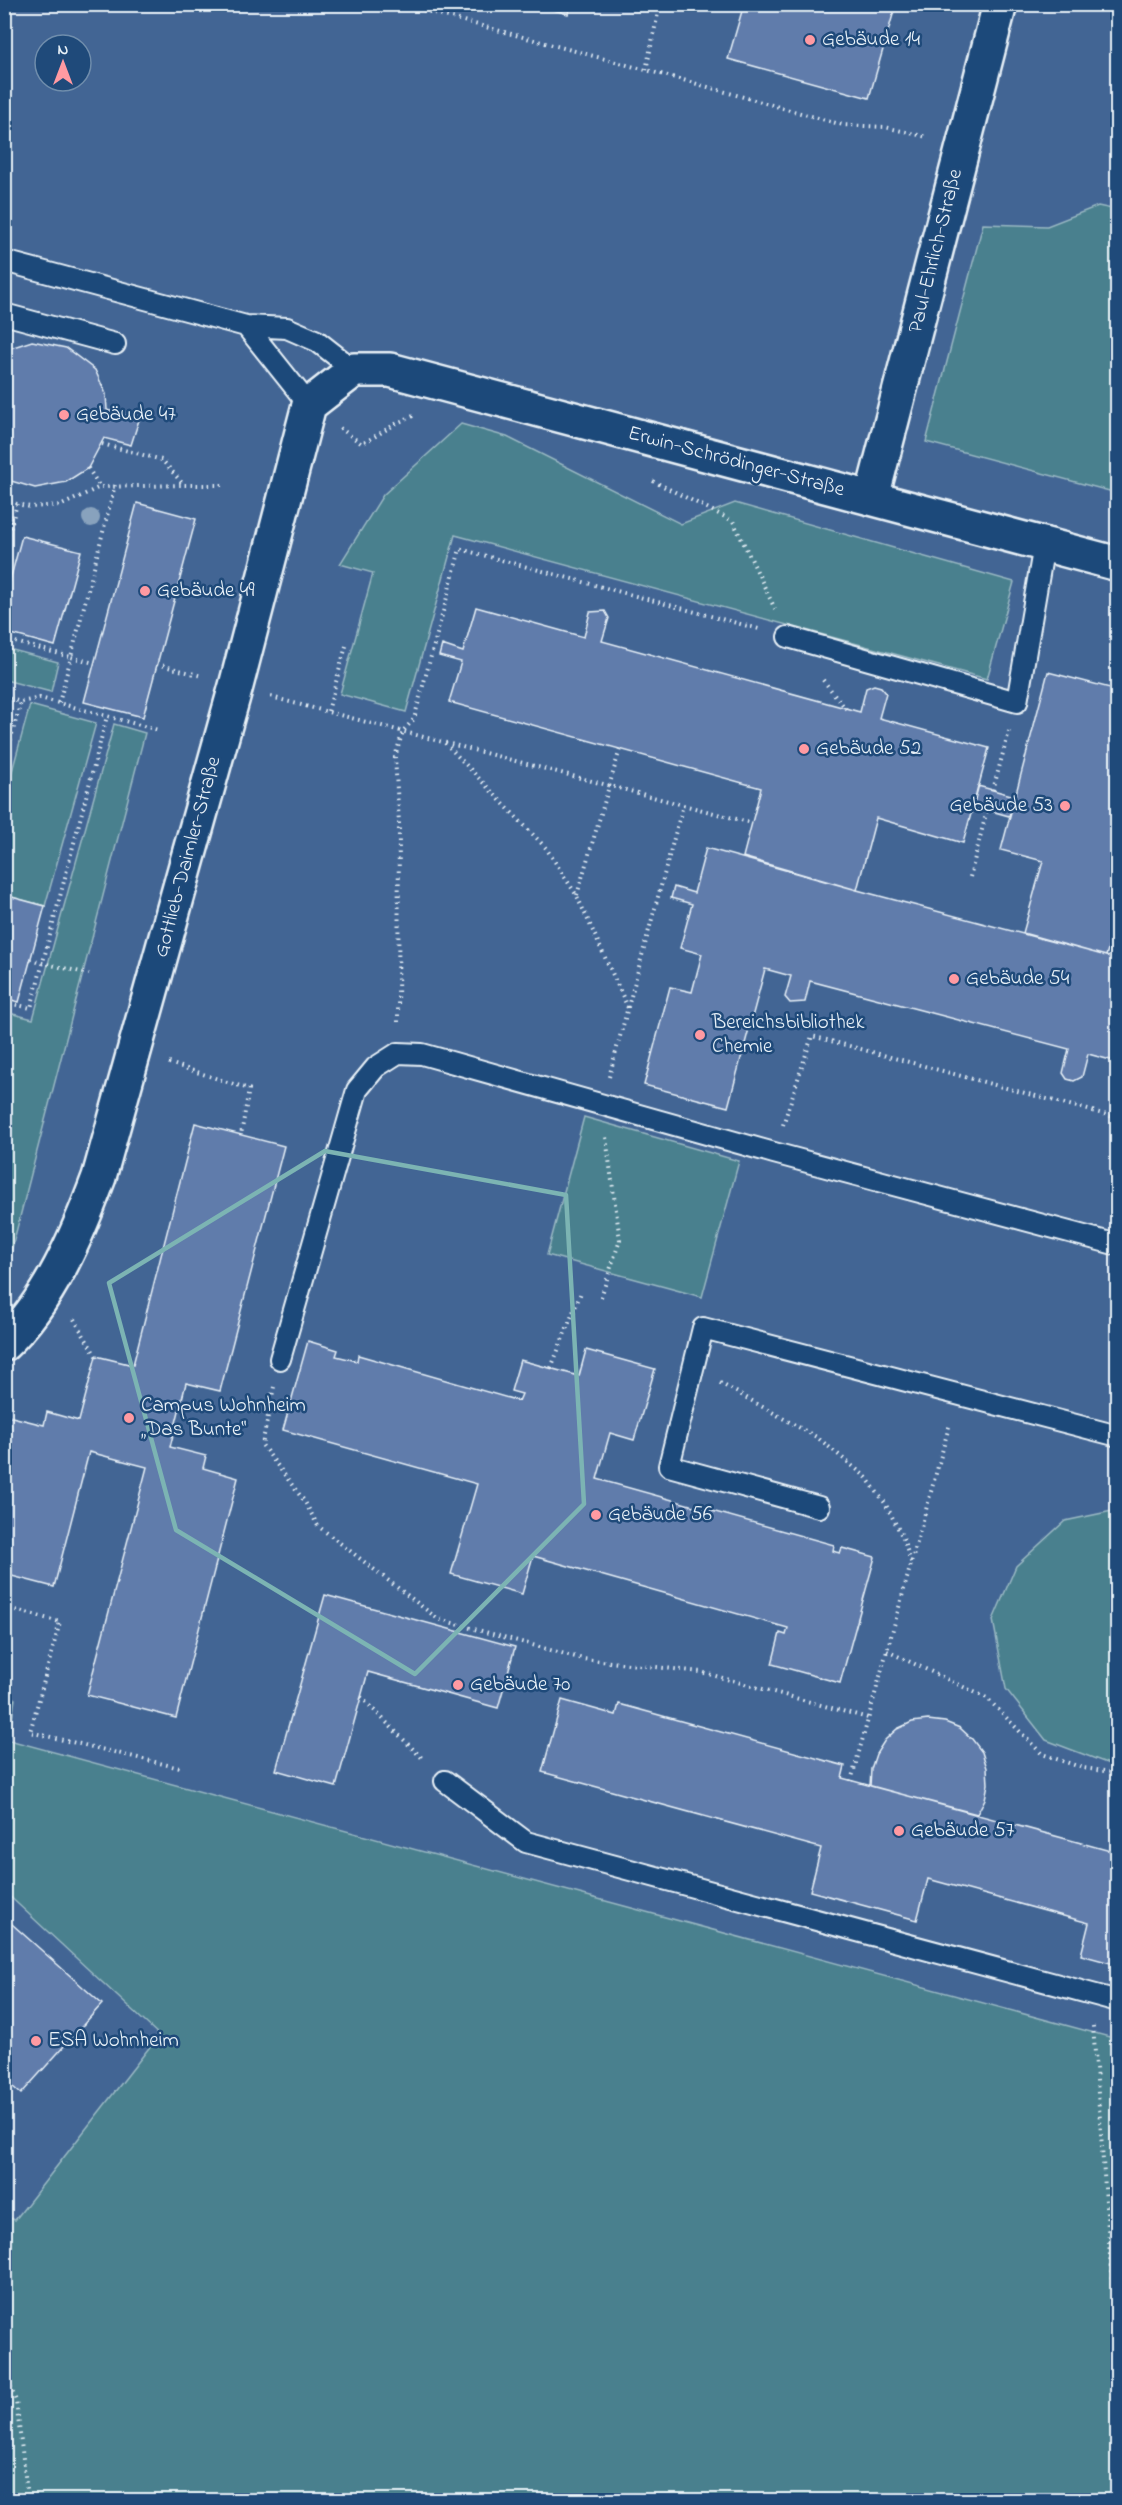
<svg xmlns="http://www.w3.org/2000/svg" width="1122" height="2505" font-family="'Indie Flower',sans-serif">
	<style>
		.built { fill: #426594; fill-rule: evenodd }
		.green { fill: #4a808e; stroke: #99b8c3; stroke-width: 1.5 }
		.building { fill: #607bab; stroke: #e8f1f8; stroke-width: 1.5 }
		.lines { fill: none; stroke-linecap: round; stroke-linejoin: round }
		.lane-casing { stroke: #e8f1f8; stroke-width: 24 }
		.street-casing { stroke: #e8f1f8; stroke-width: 38 }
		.path { stroke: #e8f1f8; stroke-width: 4; stroke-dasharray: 1.5 4.5; stroke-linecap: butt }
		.lane { stroke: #1f4a7a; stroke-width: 20 }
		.street { stroke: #1f4a7a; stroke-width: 33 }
		.tree { fill: #88a2bd }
		.marked { fill: none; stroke: #7cb4b3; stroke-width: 4.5; stroke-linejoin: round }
		.poi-dot { fill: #ff9aa2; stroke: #1f4a7a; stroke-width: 2 }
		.labels { text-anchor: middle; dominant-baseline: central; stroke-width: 5; stroke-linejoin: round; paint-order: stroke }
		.poi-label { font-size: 21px; fill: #e8f1f8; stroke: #1f4a7a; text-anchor: start }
		.street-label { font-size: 21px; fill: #e8f1f8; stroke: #1f4a7a }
	</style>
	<rect width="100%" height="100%" fill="#315788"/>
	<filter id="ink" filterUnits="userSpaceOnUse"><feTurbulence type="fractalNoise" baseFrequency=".0167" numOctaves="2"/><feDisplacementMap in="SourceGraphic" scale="12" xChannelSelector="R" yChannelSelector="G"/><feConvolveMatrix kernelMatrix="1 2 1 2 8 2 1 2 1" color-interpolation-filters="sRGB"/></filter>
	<g filter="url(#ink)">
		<path class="built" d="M5,5H1117V2039L9,1740L15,1700L5,1693ZM45,45H81V81H45Z
			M4,1892L159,2035L15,2220L4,2216Z"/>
		<path class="green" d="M1098,206L1117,210V493L926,442L983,224L1047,226Z
			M461,424L507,437L681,524L735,503L1014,582L987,679L455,535L406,712L340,694L373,573L340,564L383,495Z
			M5,648L58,662L51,692L5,680Z
			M30,705L96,723L45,906L5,895V797Z
			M114,724L145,733L5,1275V1012L33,1019Z
			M584,1117L739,1161L702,1297L547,1255Z
			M1117,1510L1118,1762L1109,1764L1046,1740L1006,1689L993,1620L1016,1566L1065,1521Z
			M5,1693L15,1699L9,1740L1117,2039V2500H5V2216L15,2220L159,2035L5,1892Z"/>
		<path class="building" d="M533,4H571L568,14Z
			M744,4H896L869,98L728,59Z
			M32,341L66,348L95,370L106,394L107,410L139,420L131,445L104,438L88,468L66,482L35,488L4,479V350Z
			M137,503L196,519L143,717L84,702Z
			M22,536L81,551L55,646L4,632V602Z
			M476,607L584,637L590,612L605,611L609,618L602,641L860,712L866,688L874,685L881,687L886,693L879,718L989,748L963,843L876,818L857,890L743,857L761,788L449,702L461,662L439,656L442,645L463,652Z
			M1048,672L1118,690V914L1106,956L1023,933L1043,861L1001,850Z
			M978,786L1015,796L1009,816L973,806Z
			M706,848L857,890L1118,959V1062L1088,1054L1082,1077L1074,1081L1067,1079L1063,1073L1069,1049L810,981L805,1002L790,1003L785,997L791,976L765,969L728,1107L644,1085L670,987L692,992L702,954L680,948L692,904L671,898L674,887L694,893Z
			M4,895L45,906L19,1002L4,998Z
			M195,1123L284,1146L220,1391L186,1383L170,1447L206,1456L203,1468L238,1478L176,1718L87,1695L147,1467L89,1452L54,1587L4,1574V1415L44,1425L47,1412L79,1421L96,1356L133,1365Z
			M308,1341L338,1350L336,1356L357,1361L358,1355L519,1401L522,1394L511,1391L520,1360L579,1376L586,1350L655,1369L634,1440L610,1433L597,1479L834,1545L833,1551L836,1552L840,1553L842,1548L875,1557L840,1683L772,1664L780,1633L786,1635L788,1628L533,1556L522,1594L451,1574L477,1484L283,1430Z
			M325,1595L515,1647L498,1708L368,1672L336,1787L276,1770Z
			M562,1700L616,1715L619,1704L845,1766L842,1778L1118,1853V1965L1081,1955L1089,1923L928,1879L917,1920L810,1891L821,1848L542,1772Z
			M928,1720L945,1722L960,1728L972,1739L982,1752L987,1768L988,1784L985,1799L977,1814L870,1786L871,1769L876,1754L885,1740L897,1729L912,1722Z
			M4,1917L102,2004L21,2094L4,2079Z"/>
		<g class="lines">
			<defs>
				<path id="lane" d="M4,261L246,326
					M4,314L115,344
					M309,405L246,326L287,328L317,341L354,370
					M788,637L1017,702L1044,545
					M280,1359L357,1090L376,1067L398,1053L422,1054L774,1153L1118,1245
					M819,1507L669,1466L703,1328L1118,1436
					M445,1781L526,1842L1118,2001"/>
				<path id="street" d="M872,497L1000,4
					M4,1344C49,1302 78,1234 99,1177L236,686L309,405L354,370H390L1118,564"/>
			</defs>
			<use href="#lane" class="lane-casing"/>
			<use href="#street" class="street-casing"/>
			<path class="path" d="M400,4L683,80L843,125L885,127L927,137
				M646,70L660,4
				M340,428L362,444L399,422L413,416
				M102,444L162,460L184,485H224
				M88,468L100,487
				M653,481L733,521L775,609
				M4,501L30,507L62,505L100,487L184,485
				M4,551L17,504
				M4,582L10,583
				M4,639L71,657L115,485
				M157,664L202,676
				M823,680L846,709
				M4,697L21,702L40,698L158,730
				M271,697L752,823
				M59,703L71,657L94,663
				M328,711L346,646
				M445,743L546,848L577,896L628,1008
				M4,763L21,702
				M993,790L1009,731
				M970,877L987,810
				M577,895L620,749
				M30,960L89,974
				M4,1002L31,1008L107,716
				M398,1022L399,823L395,757L403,731L414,719L460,549L759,629
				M169,1063L249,1089L241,1135
				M609,1077L683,805
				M783,1125L812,1036L1118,1118
				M601,1297L620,1240L606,1137
				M74,1319L96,1356
				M551,1368L582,1290
				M720,1383L818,1438L866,1477L885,1503L903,1538L911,1562
				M274,1387L262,1445L305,1502L318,1526L438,1619L583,1659L701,1672L868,1718
				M4,1607L60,1622L30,1732L180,1768
				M887,1651L987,1698L1042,1754L1083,1768L1118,1773
				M361,1697L423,1759
				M851,1781L950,1423
				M1093,2026L1118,2363
				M4,2370L16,2401L28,2500"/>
			<use href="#lane" class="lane"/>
			<use href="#street" class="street"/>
		</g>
		<circle class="tree" cx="91" cy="518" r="9"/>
	</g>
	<path class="marked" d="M325,1151L566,1195L584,1504L415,1674L176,1530L109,1283Z"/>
	<g class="poi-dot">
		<circle cx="810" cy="40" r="6"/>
		<circle cx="64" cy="415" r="6"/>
		<circle cx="145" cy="591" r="6"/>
		<circle cx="804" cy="749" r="6"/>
		<circle cx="1065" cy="806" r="6"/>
		<circle cx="954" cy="979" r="6"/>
		<circle cx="700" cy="1035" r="6"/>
		<circle cx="129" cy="1418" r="6"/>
		<circle cx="596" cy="1515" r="6"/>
		<circle cx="458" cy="1685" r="6"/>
		<circle cx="899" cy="1831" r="6"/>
		<circle cx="36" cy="2041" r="6"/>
	</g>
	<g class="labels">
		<g class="poi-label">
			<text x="822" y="40">Gebäude 14</text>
			<text x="76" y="415">Gebäude 47</text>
			<text x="157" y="591">Gebäude 49</text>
			<text x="816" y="749">Gebäude 52</text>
			<text x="1053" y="806" text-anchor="end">Gebäude 53</text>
			<text x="966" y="979">Gebäude 54</text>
			<text x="712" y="1023">Bereichsbibliothek<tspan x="712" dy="24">Chemie</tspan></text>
			<text x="141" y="1406">Campus Wohnheim<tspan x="141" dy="24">„Das Bunte“</tspan></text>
			<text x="608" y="1515">Gebäude 56</text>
			<text x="470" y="1685">Gebäude 70</text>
			<text x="911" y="1831">Gebäude 57</text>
			<text x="48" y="2041">ESA Wohnheim</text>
		</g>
		<g class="street-label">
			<text transform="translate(936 251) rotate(-76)">Paul-Ehrlich-Straße</text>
			<text transform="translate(736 462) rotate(15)">Erwin-Schrödinger-Straße</text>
			<text transform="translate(188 857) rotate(-75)">Gottlieb-Daimler-Straße</text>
		</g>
	</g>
	<rect width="1122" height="2505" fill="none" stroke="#1f4a7a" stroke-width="24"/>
	<rect x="12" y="12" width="1098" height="2481" fill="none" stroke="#e8f1f8" stroke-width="2" filter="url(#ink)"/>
	<g transform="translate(63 63)"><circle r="28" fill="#1f4a7a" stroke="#6f8dac" stroke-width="1.5"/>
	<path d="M0-4.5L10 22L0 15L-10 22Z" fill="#ff9aa2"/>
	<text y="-9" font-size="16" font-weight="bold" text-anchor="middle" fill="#e8f1f8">N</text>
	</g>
</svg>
